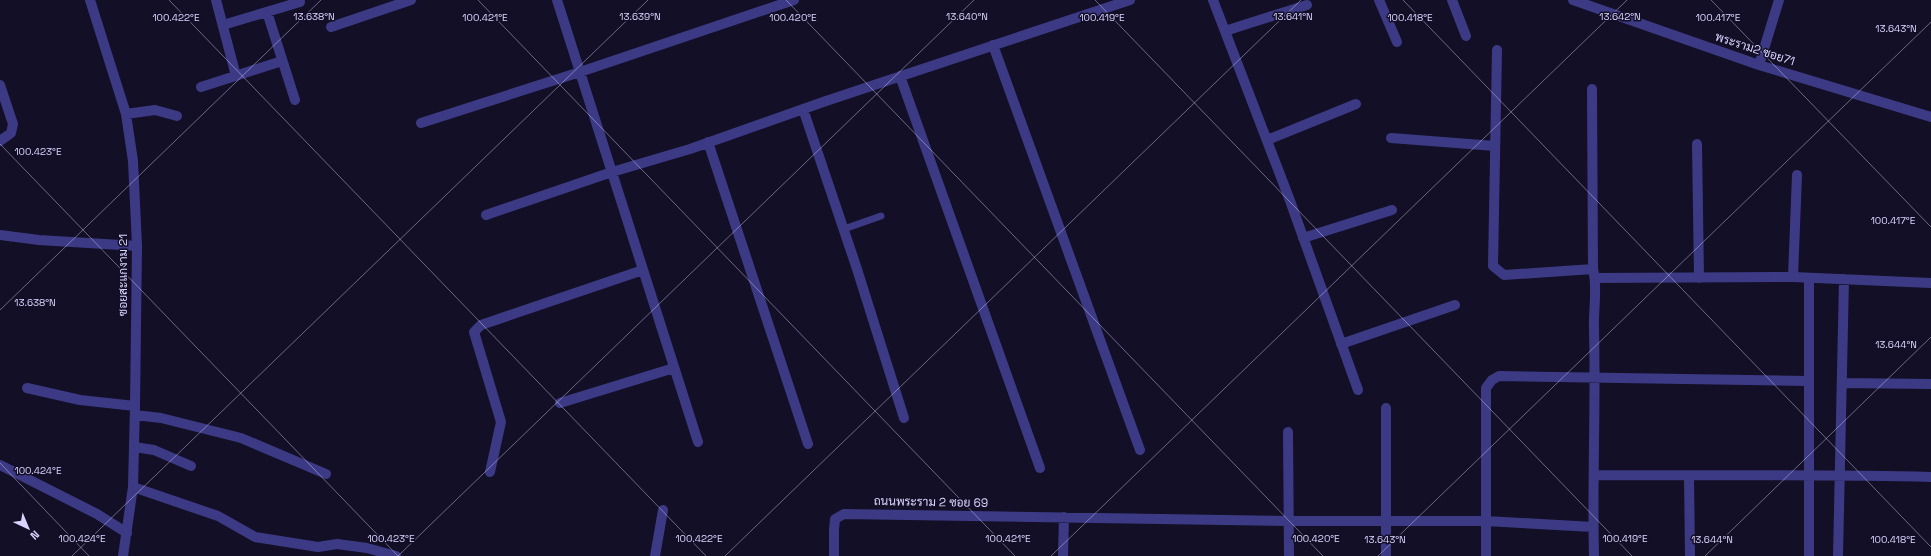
<svg xmlns="http://www.w3.org/2000/svg" width="1931" height="556" font-family="'Space Grotesk',Sarabun,sans-serif">
	<style>
		.lines { fill: none; stroke-linecap: round; stroke-linejoin: round }
		.lane { stroke: #3d3a85; stroke-width: 7 }
		.street { stroke: #3d3a85; stroke-width: 10 }
		.ticks { fill: none; stroke: #d9d4ff; stroke-width: 1; stroke-opacity: 0.45 }
		.labels { text-anchor: middle; dominant-baseline: central; stroke-width: 3; stroke-linejoin: round; paint-order: stroke }
		.street-label { font-size: 12px; fill: #d9d4ff; stroke: #130f26 }
		.ticks-label { font-size: 10px; text-anchor: middle; fill: #d9d4ff; stroke: #130f26; stroke-width: 3; stroke-linejoin: round; paint-order: stroke }
	</style>
	<rect width="100%" height="100%" fill="#130f26"/>
	<g class="lines">
		<path class="lane" d="M844,229L881,216"/>
		<path class="street" d="M90,0L126,114L133,161L137,246L135,406L133,487L123,556
			M216,0L236,76
			M557,0L698,442
			M1213,0L1289,198L1358,390
			M1379,0L1397,42
			M1452,0L1466,36
			M1573,0L1759,65L1931,117
			M267,12L295,100
			M223,25L300,2
			M331,27L411,0
			M1225,31L1307,5
			M993,45L1140,450
			M1497,50L1493,266L1504,275L1593,269
			M1759,65L1779,0
			M900,76L1040,468
			M0,85L13,124L11,133L0,141
			M201,87L282,61
			M1592,89L1593,269C1598,288 1593,310 1594,330C1596,405 1592,481 1594,556
			M803,109L856,266L904,418
			M126,114L155,110L177,116
			M421,123L580,72L794,0
			M1391,138L1495,146
			M1267,140L1356,104
			M708,142L808,444
			M1697,144L1699,278
			M486,215L612,172L690,149L826,101L1130,0
			M0,235L39,240L137,246
			M1303,238L1392,210
			M1793,277L1797,175
			M1595,278L1793,277L1931,283
			M1809,278V556
			M1341,344L1455,305
			M1843,383L1931,384
			M27,388L80,400L135,406
			M560,403L674,368
			M1386,408V556
			M135,415L161,418L241,438L326,474
			M1288,432L1289,556
			M134,447L154,450L191,466
			M0,465L97,514L127,533
			M490,472L501,422L474,332L481,325L643,270
			M1595,475C1707,476 1819,474 1931,477
			M1689,476L1690,556
			M133,487L218,516L255,537L318,547L337,544L367,548L396,556
			M655,556L663,510
			M834,556V530L835,519L844,514L1290,521H1486L1593,527
			M1063,556L1064,517
			M1486,556V388L1492,380L1499,376L1808,381
			M1838,556L1844,279"/>
	</g>
	<path class="ticks" d="M169,0L706,556M478,0L1015,556M786,0L1323,556M1095,0L1632,556M1403,0L1931,547M1711,0L1931,227M0,144L398,556M0,310L321,0M0,463L89,556M72,556L648,0M398,556L974,0M725,556L1301,0M1051,556L1627,0M1378,556L1931,22M1705,556L1931,337"/>
	<g class="labels">
		<g class="street-label">
			<text transform="translate(1755 49) rotate(18)">พระราม2 ซอย71</text>
			<text transform="translate(123 275) rotate(-90)">ซอยสะแกงาม 21</text>
			<text transform="translate(931 502) rotate(1)">ถนนพระราม 2 ซอย 69</text>
		</g>
	</g>
	<g class="ticks-label">
		<text x="314" y="20">13.638°N</text>
		<text x="640" y="20">13.639°N</text>
		<text x="967" y="20">13.640°N</text>
		<text x="1293" y="20">13.641°N</text>
		<text x="1620" y="20">13.642°N</text>
		<text x="176" y="21">100.422°E</text>
		<text x="485" y="21">100.421°E</text>
		<text x="793" y="21">100.420°E</text>
		<text x="1102" y="21">100.419°E</text>
		<text x="1410" y="21">100.418°E</text>
		<text x="1718" y="21">100.417°E</text>
		<text x="1896" y="32">13.643°N</text>
		<text x="38" y="155">100.423°E</text>
		<text x="1893" y="224">100.417°E</text>
		<text x="35" y="306">13.638°N</text>
		<text x="1896" y="348">13.644°N</text>
		<text x="38" y="474">100.424°E</text>
		<text x="82" y="542">100.424°E</text>
		<text x="391" y="542">100.423°E</text>
		<text x="699" y="542">100.422°E</text>
		<text x="1008" y="542">100.421°E</text>
		<text x="1316" y="542">100.420°E</text>
		<text x="1625" y="542">100.419°E</text>
		<text x="1385" y="543">13.643°N</text>
		<text x="1712" y="543">13.644°N</text>
		<text x="1893" y="543">100.418°E</text>
	</g>
	<g transform="translate(28 528) rotate(136)" stroke="#130f26" stroke-width="3" paint-order="stroke">
	<path d="M0-3L7 15L0 10L-7 15Z" fill="#d9d4ff"/>
	<text y="-6" font-size="11" font-weight="bold" text-anchor="middle" fill="#d9d4ff">N</text>
	</g>
</svg>
